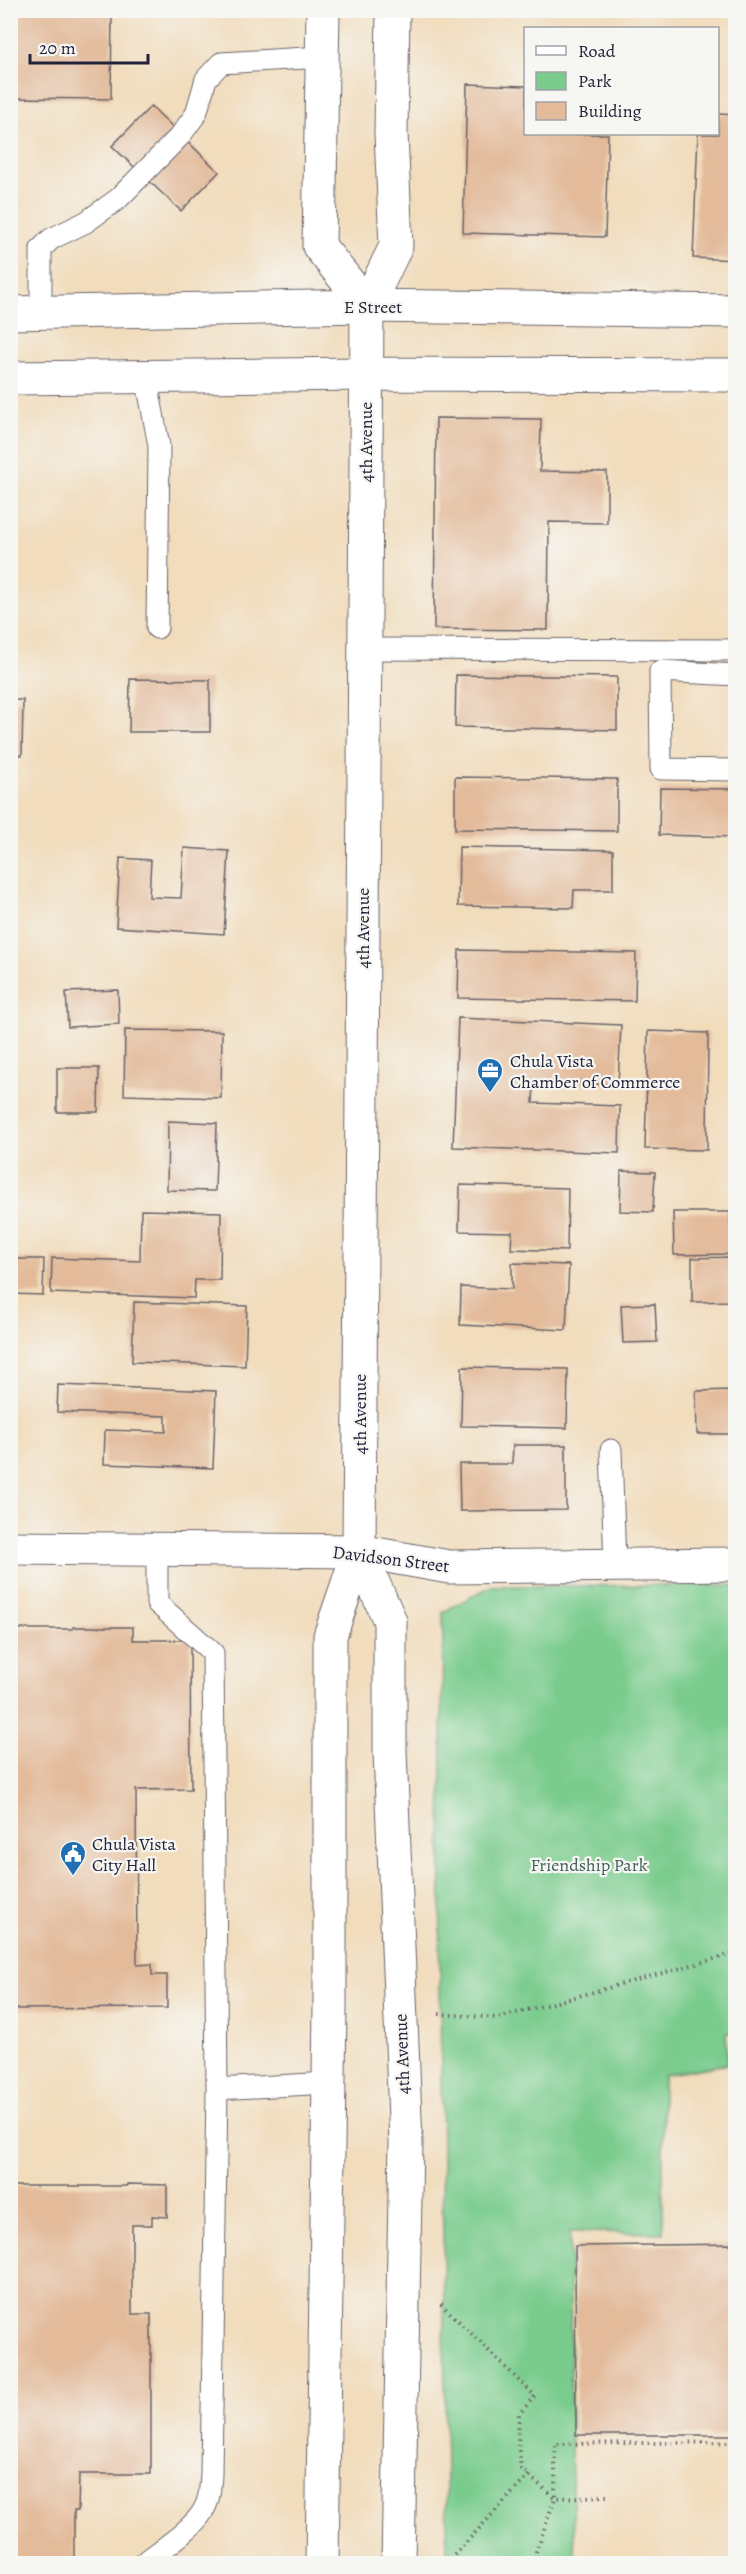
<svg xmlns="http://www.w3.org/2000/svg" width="746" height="2574" font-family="Alegreya,serif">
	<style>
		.green { fill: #7acc8d; stroke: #4e7764; stroke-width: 1.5 }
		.building { fill: #e3bb9b }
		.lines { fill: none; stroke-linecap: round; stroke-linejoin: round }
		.service-casing { stroke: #6a6368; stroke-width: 23 }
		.tertiary-casing { stroke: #6a6368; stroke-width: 35 }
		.primary-casing { stroke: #6a6368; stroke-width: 35 }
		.path { stroke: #6a6368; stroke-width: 4; stroke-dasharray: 1.5 4.5; stroke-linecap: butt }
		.service { stroke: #fff; stroke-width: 21 }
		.tertiary { stroke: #fff; stroke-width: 33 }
		.primary { stroke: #fff; stroke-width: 33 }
		.labels { text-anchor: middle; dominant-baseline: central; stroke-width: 4.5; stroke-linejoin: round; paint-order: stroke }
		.street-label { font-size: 18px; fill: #22223b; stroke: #f6f6f2 }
		.poi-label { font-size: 18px; fill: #22223b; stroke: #f6f6f2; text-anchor: start }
		.park-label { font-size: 18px; fill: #415e58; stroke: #f6f6f2 }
	</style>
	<rect width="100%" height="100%" fill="#f6f6f2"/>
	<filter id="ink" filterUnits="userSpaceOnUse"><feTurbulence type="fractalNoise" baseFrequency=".0167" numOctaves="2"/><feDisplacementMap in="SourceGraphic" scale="12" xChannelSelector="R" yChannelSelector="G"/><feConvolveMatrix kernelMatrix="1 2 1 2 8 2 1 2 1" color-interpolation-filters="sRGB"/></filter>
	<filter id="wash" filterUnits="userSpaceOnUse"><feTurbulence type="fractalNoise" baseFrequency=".008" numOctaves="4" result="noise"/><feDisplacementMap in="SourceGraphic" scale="24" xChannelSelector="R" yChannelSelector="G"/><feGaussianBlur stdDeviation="1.35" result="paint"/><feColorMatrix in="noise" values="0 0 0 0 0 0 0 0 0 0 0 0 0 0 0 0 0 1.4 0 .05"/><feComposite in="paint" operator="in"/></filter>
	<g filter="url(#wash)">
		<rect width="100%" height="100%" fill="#f1dcbc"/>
		<path class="green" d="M735,1585L736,2032L726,2033L728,2064L663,2075V2233L570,2232L571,2449L575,2563H447L440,1997L443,1612L491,1586Z"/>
		<g id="blocks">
			<path class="building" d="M10,10H112L111,99L10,98Z
				M467,84L526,86V134H608L605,237L463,233Z
				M151,106L219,172L181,211L112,146Z
				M718,114L736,115V260L693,258L698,134H718Z
				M436,418L541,419L540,471L607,472V523L549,522L548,630L434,629Z
				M456,675L617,677V730L455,727Z
				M130,679L210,680V732H129Z
				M10,700H23L22,755H10Z
				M455,777L617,779V831L455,829Z
				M660,788L736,789V837L659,835Z
				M459,847L613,850V890H574L573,908L458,906Z
				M184,848L229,851L224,934L116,927L120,858L151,860L149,897L181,898Z
				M459,950L636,953L635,1001L458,998Z
				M118,990L119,1024L68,1027L66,992Z
				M458,1018L621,1025L618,1085L534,1082L533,1103L620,1106L619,1153L453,1147Z
				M125,1030L222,1031L221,1098L124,1095Z
				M648,1031L708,1033L707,1150L645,1149Z
				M57,1068H99L98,1112H57Z
				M168,1121L217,1123L215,1191L167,1190Z
				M621,1171L655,1172L653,1212L620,1211Z
				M460,1185L568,1188L567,1251L511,1249L512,1232L459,1231Z
				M141,1210L221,1212L220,1280H195L194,1298L51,1293L52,1258L140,1261Z
				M673,1212H730L732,1254L674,1255Z
				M733,1257V1301L692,1302V1258Z
				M10,1259H44L43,1295L10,1294Z
				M512,1263L569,1265L566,1330L460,1325L461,1287L512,1289Z
				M134,1302L247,1306L245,1366L132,1362Z
				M655,1304L657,1342L623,1343L621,1305Z
				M462,1367L568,1369L567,1428L461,1426Z
				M58,1385L216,1391L213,1468L104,1464L105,1430L166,1432V1416L57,1412Z
				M735,1390L736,1434H697L696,1391Z
				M513,1445H566V1510L460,1511L459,1464H512Z
				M73,1627H133V1640H190L191,1789L136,1790L137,1965L152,1964V1975H167V2008L10,2009V1629H73Z
				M127,2184L167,2185V2217L152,2216V2225H132V2314H151V2474H79L78,2511H74V2564H10V2186H127Z
				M736,2244V2435H576L575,2246Z"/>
		</g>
	</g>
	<g filter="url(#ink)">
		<use href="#blocks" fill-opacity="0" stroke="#6a6368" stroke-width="1.5"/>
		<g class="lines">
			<defs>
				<path id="service" d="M41,313V249L51,239L86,222L118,199L180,136L196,114L206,79L221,63L322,57
					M146,376L159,446L157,628
					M365,649L736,650
					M736,675L660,671L661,769L736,770
					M611,1450L615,1565
					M157,1549V1603L213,1653L217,2089
					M143,2564C160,2550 192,2530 203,2511C210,2500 210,2487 211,2475L217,2089L329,2083"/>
				<path id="tertiary" d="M10,1548L359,1551L449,1567L736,1564"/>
				<path id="primary" d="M323,10L319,246L367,306
					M10,313L367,306L736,311
					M10,378L367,374L736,375
					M359,1551L390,1621V1751L406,2143L398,2564
					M322,2564L330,2008V1636L359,1551L367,306L396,246L391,133L393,10"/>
			</defs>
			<use href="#service" class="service-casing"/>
			<use href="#tertiary" class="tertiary-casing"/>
			<use href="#primary" class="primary-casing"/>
			<path class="path" d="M439,2014L498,2018L736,1953
				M441,2304L535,2396L519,2414L518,2443L521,2469L555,2498L608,2496
				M446,2564L529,2475
				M535,2564L536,2552L555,2498V2444L736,2442"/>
			<use href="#service" class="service"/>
			<use href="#tertiary" class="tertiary"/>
			<use href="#primary" class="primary"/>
		</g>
	</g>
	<defs>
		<symbol id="office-pin" viewBox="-11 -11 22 30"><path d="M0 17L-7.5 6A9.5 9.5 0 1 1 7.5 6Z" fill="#1f6fb2" stroke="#f6f6f2"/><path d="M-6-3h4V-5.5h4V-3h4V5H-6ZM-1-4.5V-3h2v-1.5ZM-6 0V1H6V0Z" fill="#fff"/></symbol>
		<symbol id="civic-pin" viewBox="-11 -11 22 30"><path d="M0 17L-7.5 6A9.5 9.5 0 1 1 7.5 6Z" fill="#1f6fb2" stroke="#f6f6f2"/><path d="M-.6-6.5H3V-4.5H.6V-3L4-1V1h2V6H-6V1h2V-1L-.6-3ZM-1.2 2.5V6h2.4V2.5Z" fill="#fff"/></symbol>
	</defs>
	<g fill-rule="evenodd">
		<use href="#office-pin" x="475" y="1056" width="30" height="40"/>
		<use href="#civic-pin" x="58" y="1839" width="30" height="40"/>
	</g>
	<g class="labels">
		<g class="street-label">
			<text x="373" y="307">E Street</text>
			<text transform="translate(366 442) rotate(-90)">4th Avenue</text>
			<text transform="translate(363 928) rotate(-90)">4th Avenue</text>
			<text transform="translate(360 1414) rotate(-90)">4th Avenue</text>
			<text transform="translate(391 1559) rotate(7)">Davidson Street</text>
			<text transform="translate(402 2054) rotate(-92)">4th Avenue</text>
		</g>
		<g class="poi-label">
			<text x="510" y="1061">Chula Vista<tspan x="510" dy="21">Chamber of Commerce</tspan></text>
			<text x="92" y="1844">Chula Vista<tspan x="92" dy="21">City Hall</tspan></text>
		</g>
		<g class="park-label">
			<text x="589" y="1865">Friendship Park</text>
		</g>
	</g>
	<rect width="746" height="2574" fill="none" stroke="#f6f6f2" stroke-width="36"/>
	<rect x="524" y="27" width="195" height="108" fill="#f6f6f2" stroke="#a1a1a9" stroke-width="1.5"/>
	<rect x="536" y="46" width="30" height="9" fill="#ffffff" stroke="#a1a1a9" stroke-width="1.5"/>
	<text x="578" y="57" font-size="18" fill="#22223b">Road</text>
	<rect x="536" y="72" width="30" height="18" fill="#7acc8d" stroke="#a1a1a9" stroke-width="1.5"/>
	<text x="578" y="87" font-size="18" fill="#22223b">Park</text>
	<rect x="536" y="102" width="30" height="18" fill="#e3bb9b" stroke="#a1a1a9" stroke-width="1.5"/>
	<text x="578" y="117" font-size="18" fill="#22223b">Building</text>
	<path d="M30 54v9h118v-9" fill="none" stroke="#22223b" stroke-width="3"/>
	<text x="39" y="54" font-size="18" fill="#22223b" stroke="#f6f6f2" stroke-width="4.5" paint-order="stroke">20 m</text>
</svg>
